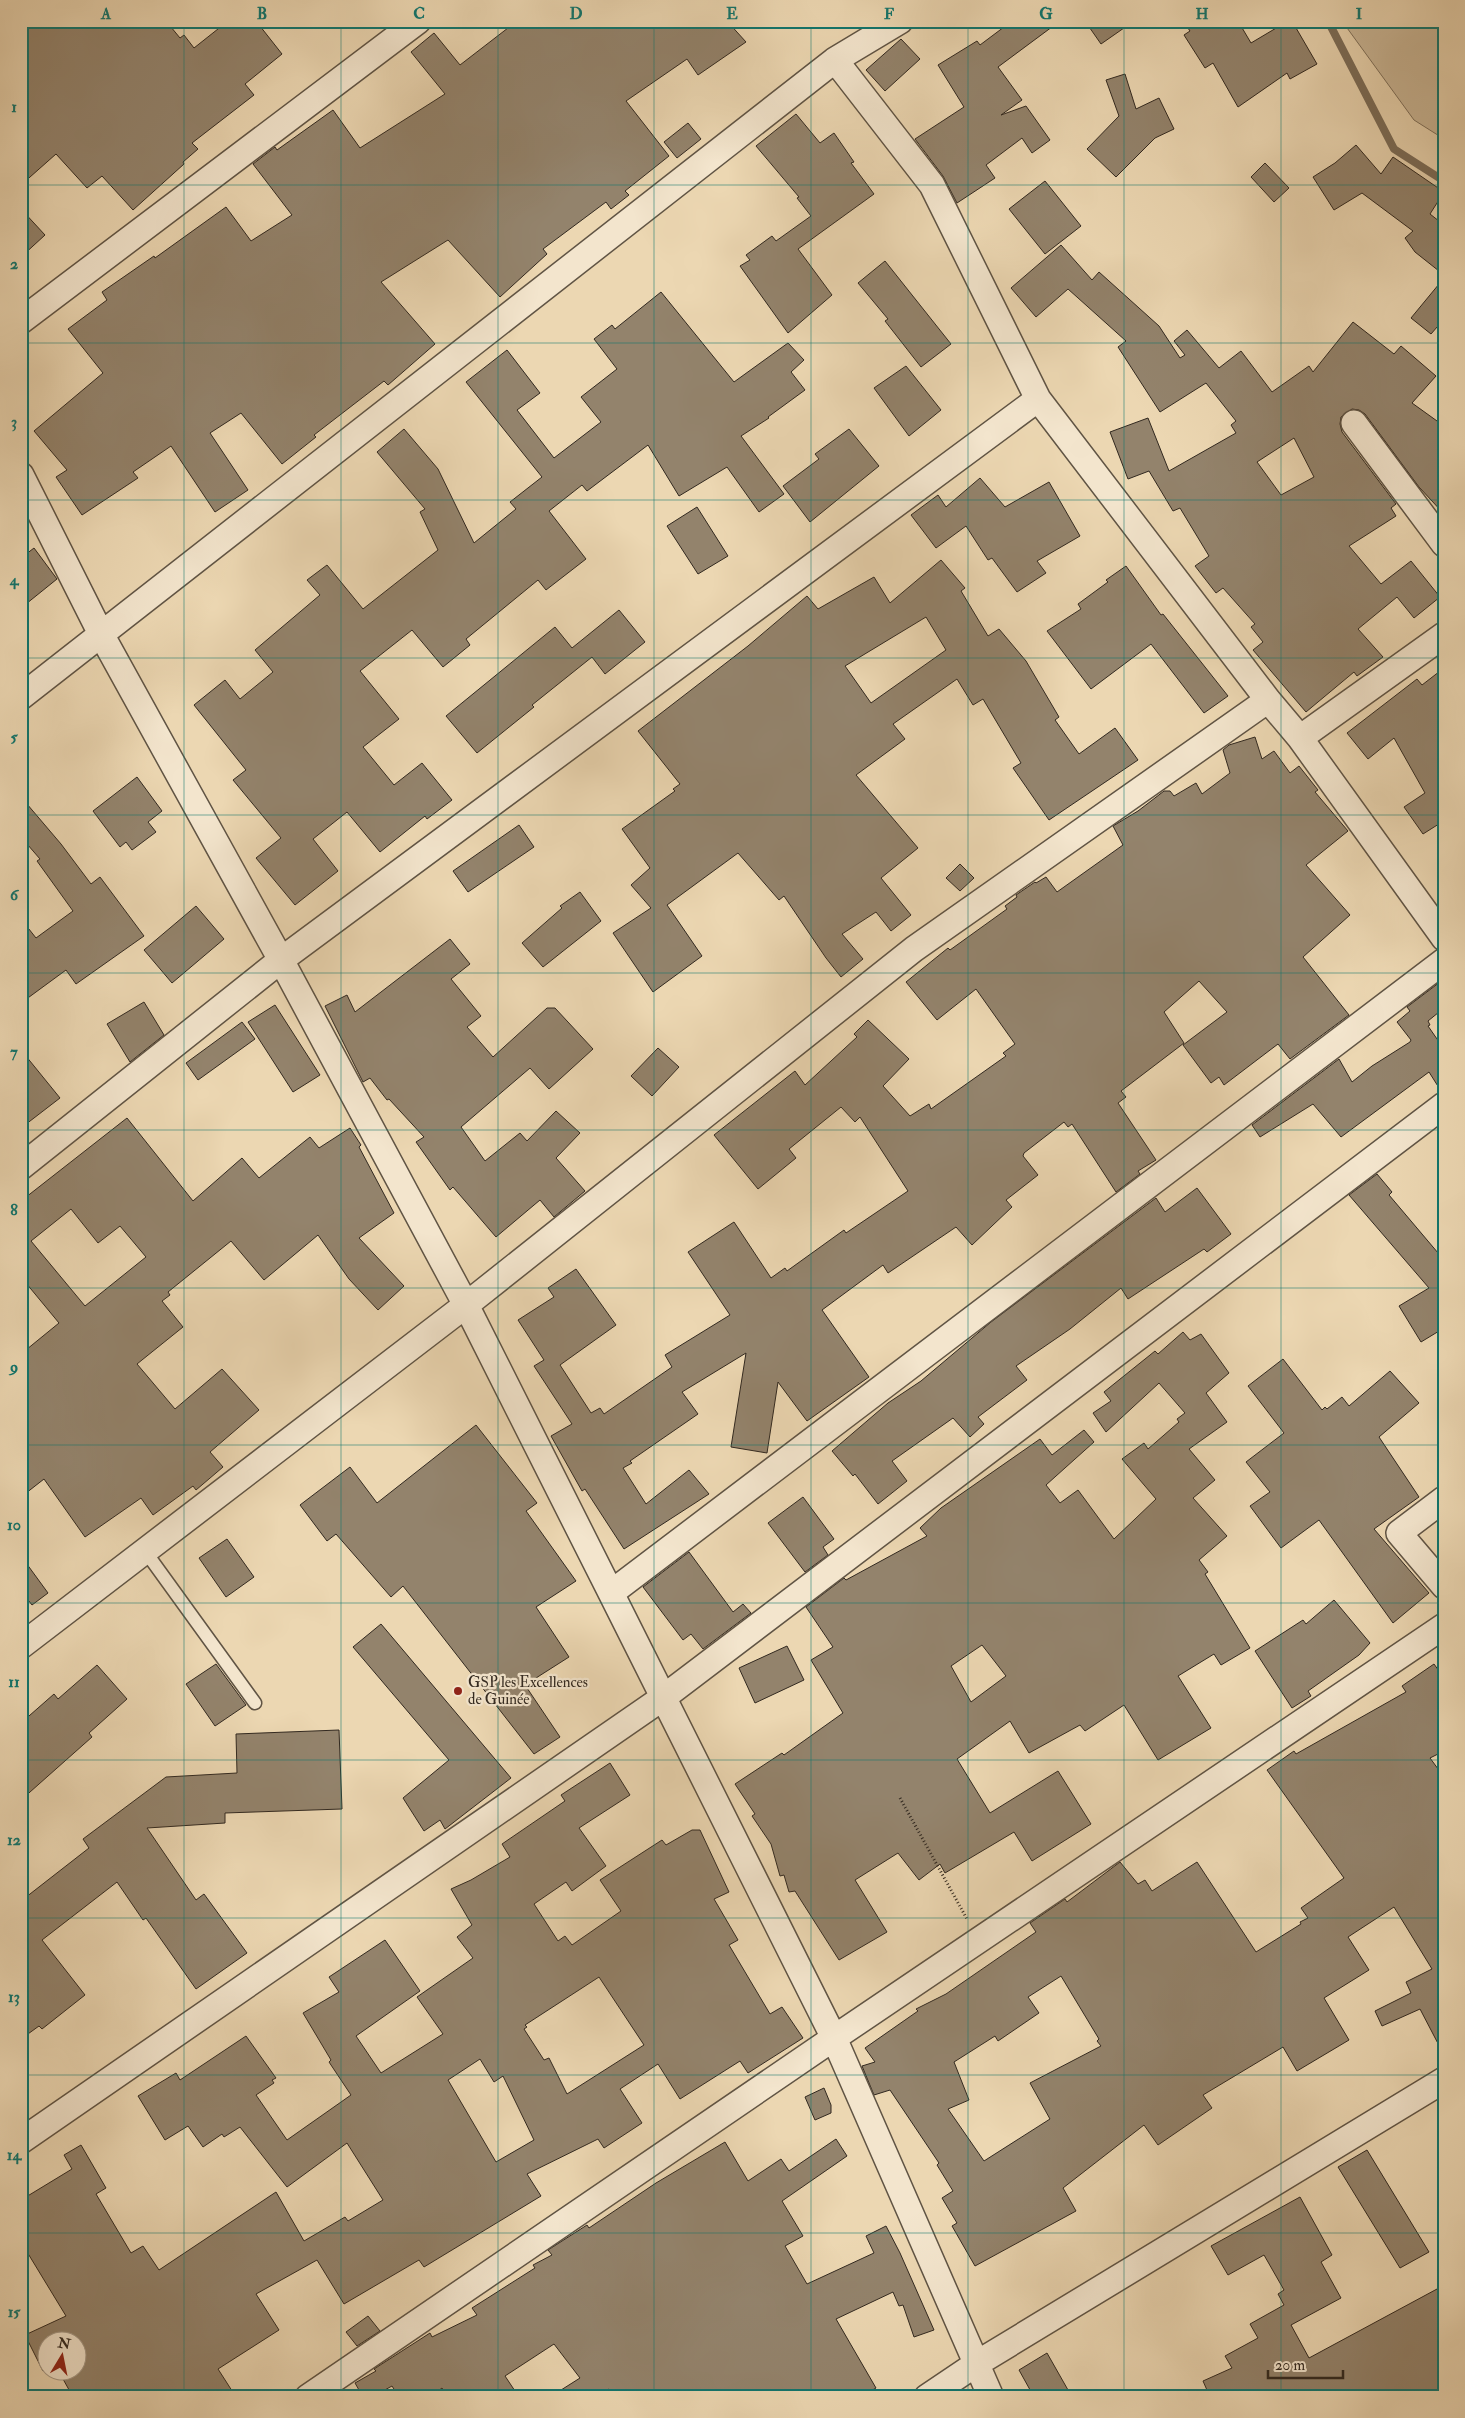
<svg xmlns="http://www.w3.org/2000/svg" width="1465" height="2418" font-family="'IM FELL Double Pica',serif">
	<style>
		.green { fill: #ccb999; stroke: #7f715c }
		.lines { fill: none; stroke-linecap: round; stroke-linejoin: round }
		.stream { stroke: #7c6e5a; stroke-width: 8 }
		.building { fill: #93836c; stroke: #322920; fill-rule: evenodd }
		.service-casing { stroke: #605444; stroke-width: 15 }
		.minor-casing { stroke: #605444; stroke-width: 28 }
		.path { stroke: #322920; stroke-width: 3; stroke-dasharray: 1 2.5; stroke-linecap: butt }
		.service { stroke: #f3e5cd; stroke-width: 12 }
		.minor { stroke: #f3e5cd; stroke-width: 25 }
		.grid { fill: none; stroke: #0f766e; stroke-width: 1; stroke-opacity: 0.55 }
		.poi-dot { fill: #8f2418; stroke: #f3e5cd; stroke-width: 2 }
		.labels { text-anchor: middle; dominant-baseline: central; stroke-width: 4.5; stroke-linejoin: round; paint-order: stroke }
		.poi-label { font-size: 15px; fill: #322920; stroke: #f3e5cd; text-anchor: start }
		.neatline { fill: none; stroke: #0f766e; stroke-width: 2 }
		.grid-label { font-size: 16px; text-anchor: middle; font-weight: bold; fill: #0f766e }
	</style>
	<rect width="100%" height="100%" fill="#ecd7b2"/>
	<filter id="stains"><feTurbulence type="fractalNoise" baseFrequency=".004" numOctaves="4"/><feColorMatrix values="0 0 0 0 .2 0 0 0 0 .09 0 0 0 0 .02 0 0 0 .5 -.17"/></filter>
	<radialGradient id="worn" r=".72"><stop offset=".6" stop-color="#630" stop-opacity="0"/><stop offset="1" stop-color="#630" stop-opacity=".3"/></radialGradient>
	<path class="green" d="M1342,21H1444V139L1414,120Z"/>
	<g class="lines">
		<path class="stream" d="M1328,21L1394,149L1444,181"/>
	</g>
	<path class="building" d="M21,21H166L180,38L184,35L194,48L228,21H256L282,54L245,84L254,95L192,143L198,149L183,162L184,164L133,210L102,176L87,188L56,154L21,185Z
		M517,21H727L746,42L698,75L687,59L626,101L669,156L625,191L629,195L611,209L606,202L543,249L547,254L500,297L448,240L381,282L435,344L388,385L384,381L314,435L316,437L282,464L241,413L210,433L248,490L215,512L171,446L133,472L138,478L82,515L56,477L67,470L34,431L103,373L68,329L107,300L102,292L154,256L155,258L226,207L251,241L292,215L253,164L275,147L277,150L333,110L360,148L445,94L411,52L434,33L460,65Z
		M1012,21H1060L998,67L1022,100L1001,115L1026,106L1050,140L1032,153L1022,138L986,165L995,178L957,203L943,176L915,139L964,107L938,65L977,41L980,45Z
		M1085,21H1134L1101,44Z
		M1183,21H1238L1251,43L1288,21H1292L1317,64L1290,79L1287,73L1238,107L1213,63L1205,68L1184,35L1190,31Z
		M901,39L920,59L885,91L866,70Z
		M1125,74L1136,109L1159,98L1174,129L1155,138L1116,177L1087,149L1119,116L1106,80Z
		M796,114L820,143L834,133L854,162L851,163L874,194L798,249L832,295L788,333L740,266L750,260L746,255L772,236L776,241L811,216L797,198L799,197L756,146Z
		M688,123L701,139L677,158L664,142Z
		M1356,145L1381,174L1393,157L1444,192L1430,214L1444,225V275L1415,252L1405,238L1413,231L1362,193L1334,210L1313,177L1335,163Z
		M1265,163L1289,188L1274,202L1251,177Z
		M1045,181L1081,226L1045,254L1009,209Z
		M21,209L45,235L21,257Z
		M1061,245L1092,280L1099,272L1159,326L1180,358L1185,355L1174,341L1187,330L1219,368L1241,351L1272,392L1309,366L1313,372L1353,322L1394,354L1401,346L1436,376L1412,403L1444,426V514L1419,487L1365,414L1359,410L1352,409L1341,417L1340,424L1342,432L1396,504L1391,508L1396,516L1349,546L1381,584L1411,561L1440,597L1414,618L1397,597L1358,629L1383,657L1357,676L1354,672L1306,712L1253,650L1263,642L1251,627L1255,624L1223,588L1216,593L1195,566L1209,556L1180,508L1173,511L1149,471L1128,479L1110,432L1148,418L1169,471L1236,433L1231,425L1236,421L1206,383L1160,412L1118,347L1126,341L1068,289L1036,317L1011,288ZM1294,438L1314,477L1281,495L1257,462Z
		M885,261L951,344L921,367L885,321L888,319L858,283Z
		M1444,278V319L1431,334L1411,318Z
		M661,292L734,382L788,343L804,360L791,372L805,390L768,417L769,418L741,436L784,494L759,512L727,467L679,496L648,445L587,491L582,485L549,511L586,559L546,590L538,580L466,639L470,645L443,667L412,630L360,671L399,719L363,747L394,785L422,763L452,800L427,819L425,816L380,852L347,812L313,839L338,871L295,905L256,858L281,838L233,780L246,770L194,705L225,680L240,699L273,672L255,650L320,595L307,580L327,565L363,609L438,550L420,512L425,509L377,452L404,429L438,469L474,543L516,509L510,502L542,477L466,382L507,350L540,393L517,410L554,458L601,422L581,397L617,369L594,339L612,325L615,329Z
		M906,366L941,410L909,436L874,388Z
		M849,429L879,466L810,522L783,486L819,459L815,454Z
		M980,478L1005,507L1049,482L1080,536L1037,561L1046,573L1017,592L992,558L988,560L966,526L936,548L911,515L938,495L946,507Z
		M697,507L728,556L698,574L667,526Z
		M34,548L57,579L21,608V558Z
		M941,560L965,588L961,591L988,636L999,629L1026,661L1059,717L1055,720L1079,754L1115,728L1138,760L1049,820L1013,768L1021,763L983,699L973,705L957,679L893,724L905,739L856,775L918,848L881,878L911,915L891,931L876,912L842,934L863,959L841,977L826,958L784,896L779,900L738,853L667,905L702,956L653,992L613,933L651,908L631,885L650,868L622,829L675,791L673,789L680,784L638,731L748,646L807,596L818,609L874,577L890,603ZM926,617L946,650L871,703L845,666Z
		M1126,566L1161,615L1163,614L1228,696L1204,713L1151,644L1091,689L1047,631L1081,609L1078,604L1108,582L1106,580Z
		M619,610L645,642L605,674L592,657L532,705L534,707L477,753L446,716L555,627L572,648Z
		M1444,668V826L1442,822L1423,834L1404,807L1425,793L1394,738L1368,759L1347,733L1417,679L1422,685Z
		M1255,737L1262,759L1274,751L1290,773L1299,766L1318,790L1315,792L1348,831L1306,865L1350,915L1303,957L1349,1015L1290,1059L1278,1044L1224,1085L1219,1077L1211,1083L1183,1045L1227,1012L1199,981L1164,1012L1184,1043L1121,1091L1126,1097L1118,1103L1156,1160L1138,1171L1140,1174L1116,1192L1072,1124L1068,1127L1064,1122L1024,1153L1023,1156L1038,1175L1006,1200L1012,1207L972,1245L956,1227L888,1273L883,1265L822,1310L869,1377L807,1421L778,1382L767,1453L731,1447L746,1353L682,1392L698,1414L630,1461L632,1463L623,1468L646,1504L689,1470L709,1494L624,1549L585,1489L582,1491L551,1436L572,1424L534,1366L544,1360L518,1320L554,1297L548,1288L576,1269L616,1325L560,1365L591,1413L600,1408L604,1414L672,1367L665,1355L730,1315L688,1252L734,1222L771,1278L785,1268L787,1271L844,1230L846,1233L908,1191L860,1117L855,1122L841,1107L789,1149L796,1158L758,1189L714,1135L795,1071L805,1085L857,1037L854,1034L868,1020L909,1059L883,1086L910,1116L929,1104L931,1109L1006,1056L1003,1053L1015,1044L976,989L937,1020L906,982L948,948L950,950L1007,909L1005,906L1017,897L1016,895L1035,882L1036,883L1046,877L1057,892L1123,845L1113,826L1138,811L1164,791H1170L1174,796L1196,783L1202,794L1230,773L1223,750L1229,745Z
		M137,777L162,811L148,822L156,832L132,850L126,842L120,847L93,811Z
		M21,797L61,844L91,884L100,877L144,936L76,984L66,970L21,1003V919L36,938L73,911L37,861L40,859L21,837Z
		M519,825L534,847L468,892L453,871Z
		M960,864L974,878L960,891L946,878Z
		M580,892L601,921L543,967L522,943L562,908L560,906Z
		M196,906L224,939L172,983L144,950Z
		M450,939L470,964L451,979L481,1016L467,1027L493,1057L547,1008H555L593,1049L549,1089L530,1068L461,1127L485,1161L520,1133L527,1141L556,1111L580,1133L556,1158L585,1191L554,1217L540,1200L496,1237L453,1187L450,1190L416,1142L424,1137L389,1099L387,1100L370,1078L363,1082L325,1006L347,995L355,1012Z
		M1444,979V1008L1428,1021L1430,1025L1428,1026L1444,1049V1091H1441L1429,1072L1341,1137L1313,1104L1260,1137L1252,1125L1339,1059L1352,1082L1372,1066L1410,1042L1411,1040L1397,1022L1410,1011L1407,1007Z
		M144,1002L164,1035L130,1062L107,1024Z
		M275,1005L320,1075L293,1092L248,1022Z
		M242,1022L255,1039L198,1080L186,1063Z
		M658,1048L679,1067L652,1096L631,1076Z
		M21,1050L60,1098L21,1128Z
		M127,1118L193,1201L242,1158L259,1178L310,1137L319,1148L350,1128L361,1145L359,1147L394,1213L359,1238L404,1286L378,1310L349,1279L318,1235L264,1280L231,1241L168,1292L170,1295L162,1301L183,1327L137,1364L175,1409L222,1369L259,1410L210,1452L223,1467L196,1490L193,1486L153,1515L141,1498L85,1537L44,1479L21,1497V1354L59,1323L21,1277V1201ZM71,1209L98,1243L120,1226L146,1257L85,1306L31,1241Z
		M1377,1174L1392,1192L1389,1195L1444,1260V1328L1421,1342L1399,1306L1429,1288L1349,1195Z
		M1197,1188L1231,1234L1207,1252L1204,1249L1128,1299L1121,1288L1070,1329L1016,1366L1027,1380L978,1417L984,1424L970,1437L953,1418L892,1461L907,1481L878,1504L855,1474L853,1476L832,1451L888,1403L921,1381L991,1322L1156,1198L1165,1212Z
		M1183,1332L1190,1340L1201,1334L1229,1373L1206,1393L1227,1422L1189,1449L1215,1480L1193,1498L1227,1536L1199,1560L1208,1572L1205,1574L1250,1648L1221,1665L1214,1654L1178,1676L1211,1728L1158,1760L1124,1705L1085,1731L1080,1725L1029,1753L1010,1721L957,1759L990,1813L1058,1771L1091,1824L1032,1861L1014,1832L945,1873L940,1864L919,1880L898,1853L855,1880L887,1932L839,1960L795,1891L789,1892L784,1875L780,1876L771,1844L752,1816L755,1814L735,1784L782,1753L784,1755L843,1713L811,1660L833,1647L806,1607L844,1578L846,1580L927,1536L920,1528L941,1508L1040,1439L1052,1455L1084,1430L1094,1442L1046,1485L1060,1503L1078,1490L1114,1539L1156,1499L1122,1459L1144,1443L1148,1449L1179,1422L1177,1419L1185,1413L1159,1383L1106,1432L1093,1413L1111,1401L1104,1392L1155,1351L1158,1354ZM982,1645L1006,1676L971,1702L951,1666Z
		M1283,1359L1322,1410L1325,1407L1327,1409L1342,1397L1349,1406L1390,1371L1419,1403L1379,1437L1419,1497L1374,1529L1429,1593L1393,1623L1319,1520L1281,1548L1250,1506L1270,1492L1246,1462L1284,1433L1248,1386Z
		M476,1425L537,1503L526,1511L576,1581L536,1607L569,1657L525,1685L560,1737L534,1754L403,1586L391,1597L336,1534L327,1541L300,1505L350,1467L377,1503Z
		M803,1497L834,1539L823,1547L828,1555L805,1572L768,1523Z
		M227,1539L254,1577L226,1597L199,1558Z
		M689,1552L733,1612L743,1604L751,1613L703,1649L691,1634L683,1640L643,1587Z
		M21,1556L48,1593L32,1605L21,1591Z
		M1334,1600L1370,1643L1359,1655L1308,1691L1311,1696L1292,1708L1255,1651L1303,1620L1306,1624Z
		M381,1624L511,1778L445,1829L440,1820L424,1831L403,1798L449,1760L353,1647Z
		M787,1646L804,1680L755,1703L739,1668Z
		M216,1664L246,1705L215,1726L186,1684Z
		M1434,1664L1444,1678V1751L1430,1758L1444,1777V2055L1420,2009L1382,2026L1375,2011L1411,1993L1406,1982L1432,1969L1394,1907L1348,1937L1369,1970L1324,1998L1349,2040L1297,2071L1283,2047L1203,2095L1212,2108L1158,2145L1144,2125L1063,2188L1076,2211L975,2266L952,2226L957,2223L942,2198L953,2191L937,2165L939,2163L890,2090L874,2095L862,2066L875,2062L865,2048L918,2011L916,2009L946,1994L1036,1932L1030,1923L1065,1899L1067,1902L1120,1862L1138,1884L1145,1880L1152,1891L1197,1862L1256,1952L1301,1924L1300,1922L1308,1918L1301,1908L1344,1878L1267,1770L1294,1751L1296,1754L1406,1692L1402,1686ZM1061,1976L1099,2039L1097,2041L1101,2046L1030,2083L1050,2119L984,2161L948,2109L969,2100L954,2062L995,2036L998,2041L1039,2013L1028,1997Z
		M97,1665L127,1699L89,1733L92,1737L21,1800V1723L54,1694L58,1699Z
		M339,1730L342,1809L225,1813V1823L147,1828L196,1900L204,1894L247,1953L196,1989L146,1918L143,1920L117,1882L42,1940L85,1995L42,2029L39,2026L21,2039V1901L89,1848L83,1839L166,1777L237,1773L236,1734Z
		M610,1763L630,1795L579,1828L606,1866L572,1891L566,1882L534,1904L558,1941L565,1936L572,1945L621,1911L600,1880L662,1840L666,1845L692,1830H700L729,1892L714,1899L738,1940L729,1945L770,2014L782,2007L803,2038L748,2073L740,2061L680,2099L658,2064L620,2089L642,2123L604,2148L598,2139L527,2174L541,2196L424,2267L419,2260L344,2304L317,2260L256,2294L279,2330L218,2369L236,2397H73L58,2370H78V2340H48V2368L43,2371L25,2335L66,2316L21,2242V2200L72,2169L64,2155L81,2145L106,2188L96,2194L131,2253L143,2246L159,2270L276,2192L304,2241L345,2217L348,2221L383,2200L347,2143L287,2187L240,2127L224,2137L222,2134L203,2147L188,2126L165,2140L138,2096L176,2073L180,2080L246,2036L276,2078L272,2080L274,2083L256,2095L287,2140L351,2095L329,2062L331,2060L303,2013L339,1992L329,1977L385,1940L420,1991L356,2036L381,2073L443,2034L417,1997L473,1958L457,1937L472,1925L451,1889L471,1880L510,1857L502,1844L565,1801L561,1795ZM599,1977L644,2045L567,2094L549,2058L544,2060L524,2029L527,2027L525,2025ZM480,2059L494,2082L503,2076L534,2140L496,2162L448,2080Z
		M824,2088L831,2105V2113L815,2120L805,2097Z
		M836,2139L847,2156L782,2201L803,2236L785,2246L807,2284L874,2253L866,2236L886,2226L900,2253L934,2330L914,2337L903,2305L899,2306L893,2292L836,2319L876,2388L860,2397H614L609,2389L597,2397H550L580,2378L554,2344L505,2376L519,2397H448L442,2388L430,2397H399L392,2386L372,2397H363L355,2383L376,2371L374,2369L430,2333L432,2337L477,2315L472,2308L535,2268L533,2265L552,2255L548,2250L587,2225L589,2228L656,2183L725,2142L748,2181L781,2159L789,2171Z
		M1367,2150L1429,2252L1400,2268L1338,2167Z
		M1300,2197L1332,2255L1321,2262L1341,2298L1291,2325L1309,2358L1437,2289L1444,2301V2397H1210L1203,2381L1232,2368L1225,2356L1258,2338L1250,2324L1284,2305L1278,2294L1284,2290L1264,2255L1228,2275L1211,2246Z
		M368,2316L380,2331L357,2346L346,2332Z
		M1047,2353L1072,2397H1034L1019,2370Z"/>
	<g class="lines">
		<defs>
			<path id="service" d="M145,1551L255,1703"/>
			<path id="minor" d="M835,60L932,185L1038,399L1268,700L1300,738L1444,938
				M21,321L418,21
				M1354,423L1444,544
				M21,475L101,634L281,960L466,1305L611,1593L834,2038L991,2397
				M21,697L835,60L900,21
				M1300,738L1444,635
				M21,1167L281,960L1038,399
				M1444,1499L1399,1533L1444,1586
				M611,1593L1444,961
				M21,1646L466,1305L914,949L1268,700
				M21,2141L664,1697L1444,1105
				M308,2397L834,2038L1444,1626
				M927,2397L976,2364L1444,2080"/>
		</defs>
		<use href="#service" class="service-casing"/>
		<use href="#minor" class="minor-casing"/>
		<path class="path" d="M900,1798L967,1919"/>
		<use href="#service" class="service"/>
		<use href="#minor" class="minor"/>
	</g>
	<path class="grid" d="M184,21V2397M341,21V2397M498,21V2397M654,21V2397M811,21V2397M968,21V2397M1124,21V2397M1281,21V2397M21,185H1444M21,343H1444M21,500H1444M21,658H1444M21,815H1444M21,973H1444M21,1130H1444M21,1288H1444M21,1445H1444M21,1603H1444M21,1760H1444M21,1918H1444M21,2075H1444M21,2233H1444"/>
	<circle class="poi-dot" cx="458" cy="1691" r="5"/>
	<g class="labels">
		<g class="poi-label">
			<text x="468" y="1682">GSP les Excellences<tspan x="468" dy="17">de Guinée</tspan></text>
		</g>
	</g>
	<rect width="1465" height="2418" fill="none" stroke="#ecd7b2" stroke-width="55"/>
	<g transform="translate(62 2356) rotate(10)"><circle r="24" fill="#f3e5cd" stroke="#a69a88"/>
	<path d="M0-4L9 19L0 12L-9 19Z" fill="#8f2418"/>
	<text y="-8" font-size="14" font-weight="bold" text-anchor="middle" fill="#322920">N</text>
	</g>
	<path d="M1268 2370v8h75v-8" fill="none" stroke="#322920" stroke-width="2.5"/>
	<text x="1275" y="2370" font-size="15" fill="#322920" stroke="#f3e5cd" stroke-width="4" paint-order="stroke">20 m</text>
	<rect x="28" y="28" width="1410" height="2362" class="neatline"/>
	<g class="grid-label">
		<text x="106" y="19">A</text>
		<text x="262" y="19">B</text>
		<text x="419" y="19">C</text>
		<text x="576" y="19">D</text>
		<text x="732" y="19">E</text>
		<text x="889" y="19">F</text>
		<text x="1046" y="19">G</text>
		<text x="1202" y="19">H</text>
		<text x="1359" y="19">I</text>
		<text x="14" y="112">1</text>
		<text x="14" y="269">2</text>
		<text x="14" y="427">3</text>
		<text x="14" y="585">4</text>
		<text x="14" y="742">5</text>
		<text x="14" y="900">6</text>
		<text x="14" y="1057">7</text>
		<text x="14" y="1215">8</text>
		<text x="14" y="1372">9</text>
		<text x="14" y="1530">10</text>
		<text x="14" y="1687">11</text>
		<text x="14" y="1845">12</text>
		<text x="14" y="2002">13</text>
		<text x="14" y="2160">14</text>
		<text x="14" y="2317">15</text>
	</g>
	<rect width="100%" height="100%" filter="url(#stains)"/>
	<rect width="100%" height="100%" fill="url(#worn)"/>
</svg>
